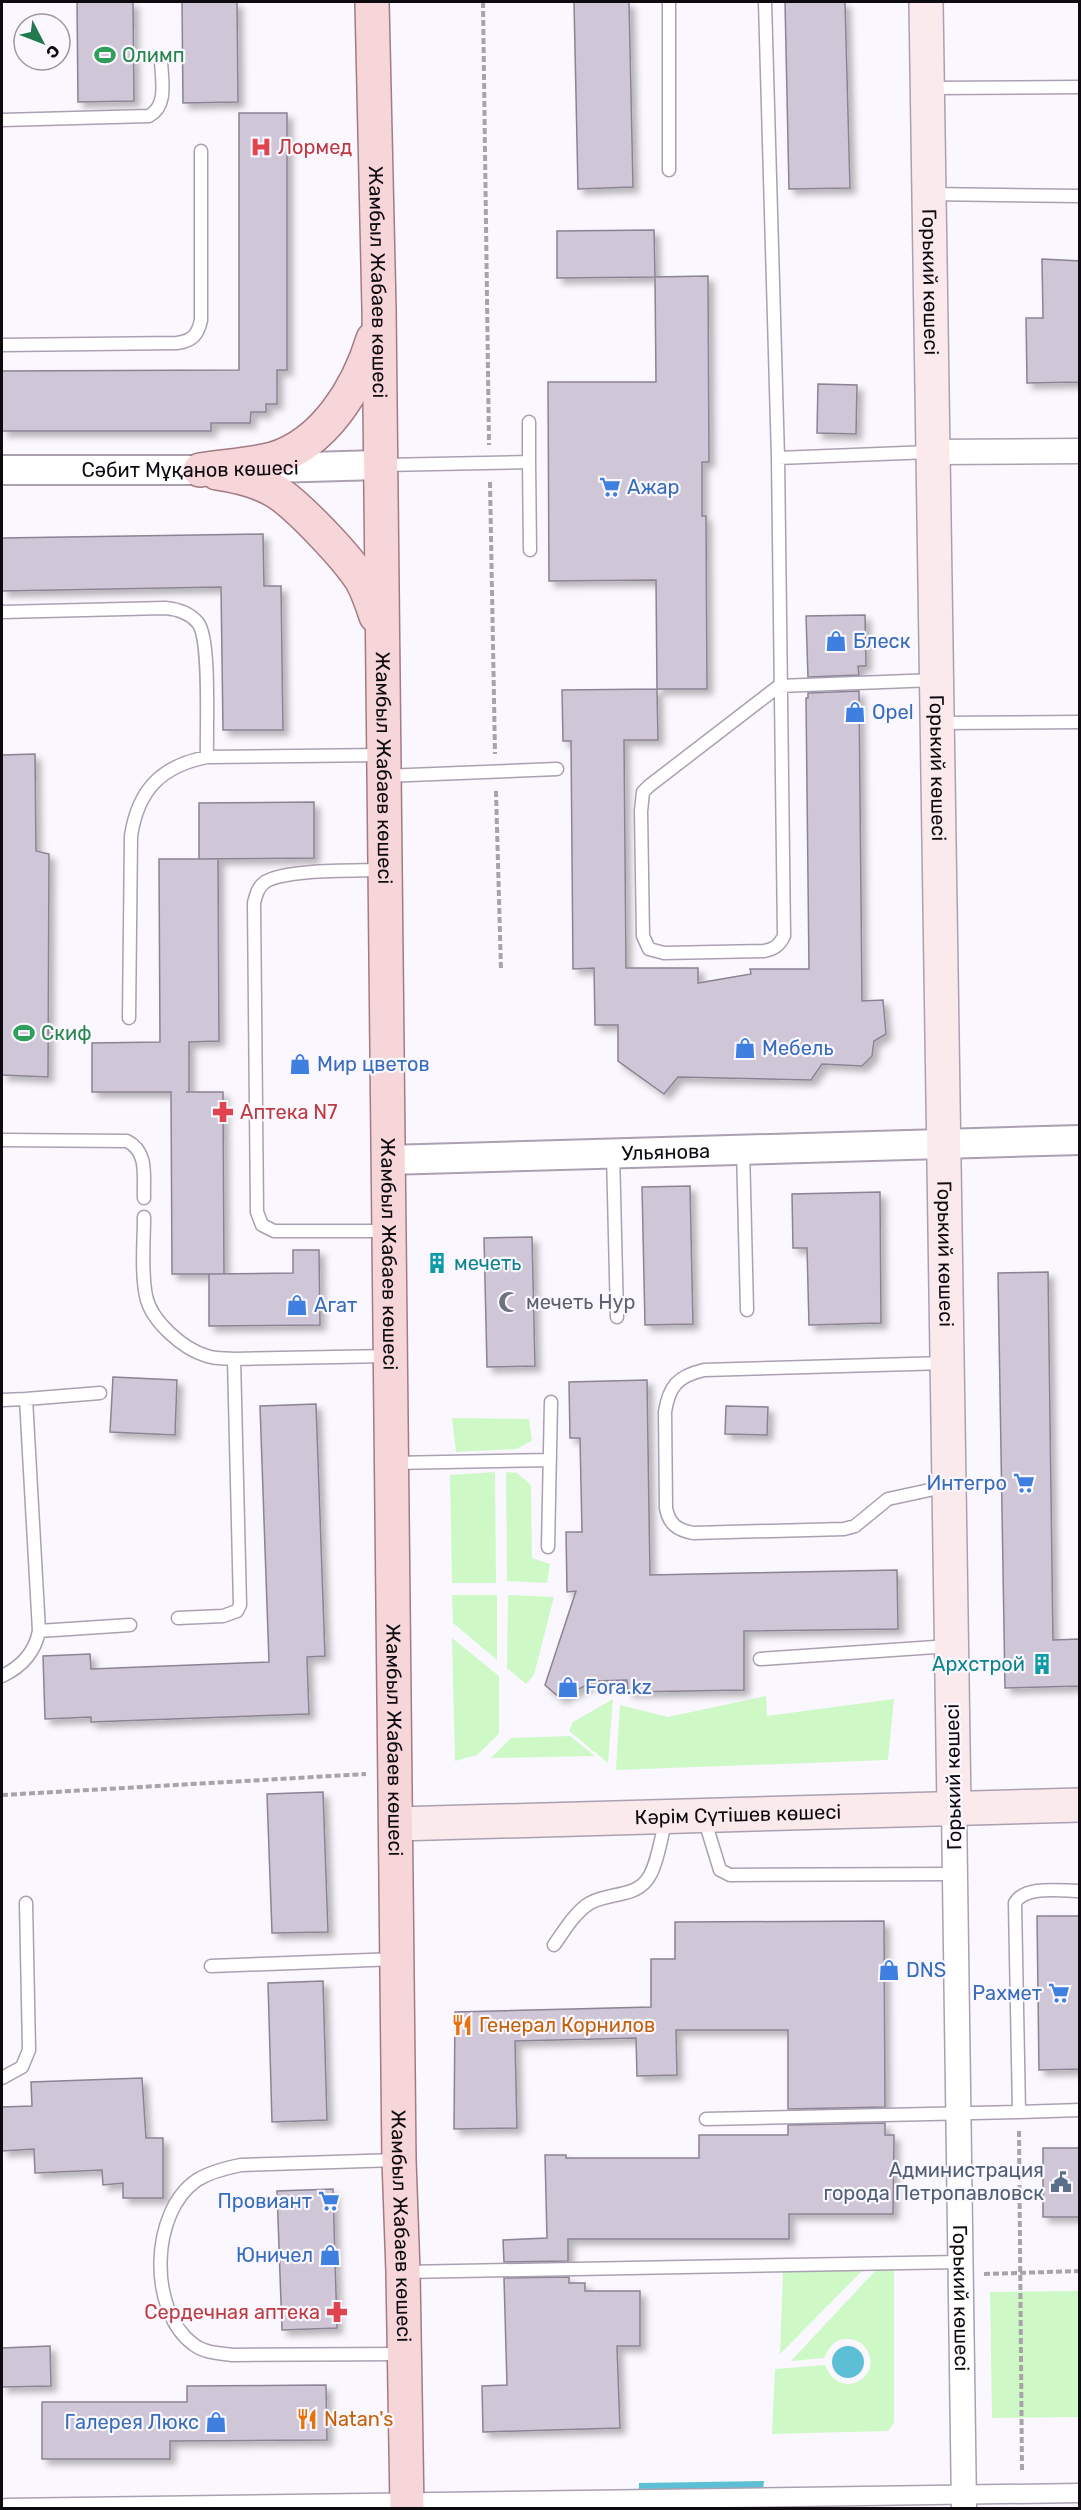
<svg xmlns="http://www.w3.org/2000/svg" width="1081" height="2510" font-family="Rubik,sans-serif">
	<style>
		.green { fill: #cef9c7 }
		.water { fill: #5dbfd5 }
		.building { fill: #cfc6d8; stroke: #8c8394; stroke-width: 1.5; filter: url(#shadow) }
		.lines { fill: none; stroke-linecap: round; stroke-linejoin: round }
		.service-casing { stroke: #aaa0b2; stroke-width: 15 }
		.pedestrian-casing { stroke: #aaa0b2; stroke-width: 21 }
		.minor-casing { stroke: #aaa0b2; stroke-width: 27 }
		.tertiary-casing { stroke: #aaa0b2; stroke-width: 32 }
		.secondary-casing { stroke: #aaa0b2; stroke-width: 36 }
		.primary-casing { stroke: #a27c83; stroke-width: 36 }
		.path { stroke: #a7a3aa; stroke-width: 4; stroke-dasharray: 6 3; stroke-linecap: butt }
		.service { stroke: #fff; stroke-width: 12 }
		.pedestrian { stroke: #fff; stroke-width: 18 }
		.minor { stroke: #fff; stroke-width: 24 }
		.tertiary { stroke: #fff; stroke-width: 28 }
		.secondary { stroke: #fbeaec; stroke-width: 33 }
		.primary { stroke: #f7d6da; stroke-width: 33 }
		.labels { text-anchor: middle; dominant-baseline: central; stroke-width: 4.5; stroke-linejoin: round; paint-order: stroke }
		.leisure-label { font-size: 20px; fill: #27864d; stroke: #fbf7fe; text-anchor: start }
		.health-label { font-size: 20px; fill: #be3a42; stroke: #fbf7fe; text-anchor: start }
		.street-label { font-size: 20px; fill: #0d0a10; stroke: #fbf7fe }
		.shop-label { font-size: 20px; fill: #366cbe; stroke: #fbf7fe; text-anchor: start }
		.culture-label { font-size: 20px; fill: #0d838f; stroke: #fbf7fe; text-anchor: start }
		.worship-label { font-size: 20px; fill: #5b616d; stroke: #fbf7fe; text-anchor: start }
		.food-label { font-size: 20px; fill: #c56008; stroke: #fbf7fe; text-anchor: start }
		.service-label { font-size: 20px; fill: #4e5e75; stroke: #fbf7fe; text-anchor: end }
	</style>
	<defs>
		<filter id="shadow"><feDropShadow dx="5.5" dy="5.5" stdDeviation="3" flood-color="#0004"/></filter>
	</defs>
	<rect width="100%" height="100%" fill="#fbf7fe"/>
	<path class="green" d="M452,1418L529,1419L532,1441L516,1449L456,1452Z
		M495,1472L496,1583H452L450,1475Z
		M506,1472L517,1473L531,1485L532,1558L550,1564L547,1583L507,1581Z
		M452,1595H497V1660L453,1623Z
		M508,1595L554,1597L534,1675L526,1684L507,1668Z
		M452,1638L499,1676V1734L477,1755L455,1761Z
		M766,1696L767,1716L894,1699L888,1760L616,1770L620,1705L668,1717Z
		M613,1699L608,1763L569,1731L573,1722Z
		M570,1736L595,1756L491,1758L511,1738Z
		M863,2270L780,2354L783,2272Z
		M876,2270H894V2423L888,2431L772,2434L775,2369L825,2365C839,2402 883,2378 867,2350C863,2343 856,2339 848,2339C835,2338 829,2347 824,2358L791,2361Z
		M1079,2291V2417L992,2418L990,2292Z"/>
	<path class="water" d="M832 2362a16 16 0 1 1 32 0a16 16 0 1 1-32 0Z
		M764,2481L761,2508H638L639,2483Z"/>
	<path class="building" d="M77,2H133L134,101L78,102Z
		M182,2H237L238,102L183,103Z
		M574,2H629L633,187L578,189Z
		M785,2H845L850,188L789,189Z
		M239,113H287V370H277V404H266V412H251L250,423H211V431H2V371L239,370Z
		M654,230L655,277L557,278V231Z
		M1042,259L1080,261V382L1027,383L1026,318H1043Z
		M708,276L709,462H702V516H706L707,689H657L656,580L549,581L548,382H656L655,277Z
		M818,384L857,385L856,434L817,433Z
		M263,534L264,586H281L283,730H223L221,587L2,591V538Z
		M865,615L866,666H858L859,675L808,677L806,616Z
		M657,689L658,740H624L626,968H698V983L751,974L750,969H809L806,698H808V693L859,691L862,1001L883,1000L886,1034L874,1041L872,1056L862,1066L822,1064L811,1080L678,1077L664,1094L618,1061V1025H595L594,968L573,969L571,741H563L562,690Z
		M35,754L36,851L49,854L48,1077L2,1075V755Z
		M314,802V858L199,859V803Z
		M159,859H218L219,1041L189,1042V1092H186H223L224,1274H172L171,1092H92V1043L160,1042Z
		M690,1186L693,1324L645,1325L642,1187Z
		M880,1192L881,1323L809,1325L807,1248H793L792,1194Z
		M532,1237L535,1366L487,1367L484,1238Z
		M293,1250H319L320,1325L209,1326V1274L293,1273Z
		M1048,1272L1053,1640L1080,1639V1686L1005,1688L998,1273Z
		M113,1377L177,1380L175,1435L110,1432Z
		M647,1380L650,1575L897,1570L898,1629L744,1631V1690L628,1692L627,1680L595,1681L560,1698L545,1685L576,1591L567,1592L566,1532H582L580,1438H570L569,1382Z
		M316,1404L325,1656L307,1657L309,1714L91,1722V1717L45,1719L43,1656L90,1654L91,1669L269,1662L260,1406Z
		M726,1406L768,1407L767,1435L725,1434Z
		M323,1792L328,1932L272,1933L267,1794Z
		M1037,1916H1080V2069L1039,2070Z
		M884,1921L885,2107L788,2109V2030H676L677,2075L637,2076L636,2038L515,2041L517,2128L454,2129L455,2012L651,2007V1959H675V1922Z
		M323,1981L327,2120L272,2122L268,1983Z
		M142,2078L146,2138H163V2198H123V2183L103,2185L102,2170L35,2173L34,2149L2,2151V2107L32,2106L31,2082Z
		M885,2123V2135H894L893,2214H789V2239H568V2261L504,2262L503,2240L547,2238L545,2155H566V2158H699V2135H788V2125Z
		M1043,2148H1080V2217H1043Z
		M333,2189L337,2328L282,2330L277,2191Z
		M569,2277V2283H585V2291H640V2346H617L620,2428L483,2432L482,2386L507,2385L504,2278Z
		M50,2346L51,2386L2,2387V2348Z
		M326,2385L327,2440L170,2441V2459H42V2402H187V2386Z"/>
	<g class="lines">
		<defs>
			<path id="service" d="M669,2V170
				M765,2L778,458
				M929,88L1080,87
				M2,120L149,116C169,105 161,78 161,58
				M930,194L1080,196
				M2,345L177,343C192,341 198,335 201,320V151
				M930,452L778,458L784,936C779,946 774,949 764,951L664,953L649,949L643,936L641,811L643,792L649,786L779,686L935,680
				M529,462L530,550
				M383,465L529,462V422
				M2,612L165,608C177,609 190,613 198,623C211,639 206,732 207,757L382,755
				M939,723L1080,722
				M384,776L557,769
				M382,870C355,871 285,869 265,882C258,887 256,895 254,903L257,1212L262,1225L274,1231H388
				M129,1018L131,836C138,790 161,766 207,757
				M2,1140L127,1141C149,1152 143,1177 144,1198
				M743,1149L747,1310
				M613,1153L617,1317
				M144,1217C144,1242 141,1271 146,1296C151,1321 183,1349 207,1356C215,1359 225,1358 234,1359
				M946,1363L704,1370C678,1376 669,1386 665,1412L666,1508C669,1524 677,1530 693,1533L844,1529L855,1526L888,1499L948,1486
				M26,1399L100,1393
				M2,1400L26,1399L39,1631
				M392,1463L550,1460
				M548,1547L551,1402
				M178,1618L223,1616L237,1611L240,1605L234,1359L389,1356
				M760,1659L950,1646
				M2,1676C21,1667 35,1652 39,1631L130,1625
				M704,1818L720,1870L730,1875L954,1874
				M554,1945C564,1931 575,1912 590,1903C608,1893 633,1897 646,1881C657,1869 661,1836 666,1820
				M211,1966L396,1959
				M2,2078L22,2067L29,2050L26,1903
				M1019,2112L1080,2110
				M706,2119L1019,2112L1015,1903C1025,1885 1061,1891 1080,1891
				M397,2160L241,2165C226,2168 210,2172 197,2180C150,2212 148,2310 193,2344C204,2353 219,2353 232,2355L404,2354
				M404,2272L960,2262"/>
			<path id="pedestrian" d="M6,2508L1080,2493"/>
			<g id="minor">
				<path d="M932,452L1080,451"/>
				<path id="s1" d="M954,1808L964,2508"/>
			</g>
			<g id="tertiary">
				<path id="s2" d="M2,470H200L379,465"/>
				<path id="s3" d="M387,1160L1080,1140"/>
			</g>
			<g id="secondary">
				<path id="s4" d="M926,2L954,1808"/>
				<path id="s5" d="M396,1824L1080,1805"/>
			</g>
			<g id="primary">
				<path id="s6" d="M372,2L379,309L399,2160L403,2272L407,2508"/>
				<path d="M200,470C224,466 250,465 273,459C325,443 358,388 373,339"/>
				<path d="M217,473C237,476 257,480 275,491C297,504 348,558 362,581C368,592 372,604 376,616"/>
			</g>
		</defs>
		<use href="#service" class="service-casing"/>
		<use href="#pedestrian" class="pedestrian-casing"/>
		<use href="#minor" class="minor-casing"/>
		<use href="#tertiary" class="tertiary-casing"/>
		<use href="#secondary" class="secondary-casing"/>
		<use href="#primary" class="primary-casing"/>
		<path class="path" d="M483,2L489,445
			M490,482L495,754
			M496,791L501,970
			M2,1795L366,1774
			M1019,2131L1022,2471
			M984,2274L1080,2271"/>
		<use href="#service" class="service"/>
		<use href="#pedestrian" class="pedestrian"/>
		<use href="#minor" class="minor"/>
		<use href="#tertiary" class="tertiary"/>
		<use href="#secondary" class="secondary"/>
		<use href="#primary" class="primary"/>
	</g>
	<defs>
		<symbol id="stadium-bare" viewBox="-9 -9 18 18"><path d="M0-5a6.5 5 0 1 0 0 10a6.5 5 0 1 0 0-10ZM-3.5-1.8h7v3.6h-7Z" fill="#2e9e5b" stroke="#fbf7fe" stroke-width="2.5" paint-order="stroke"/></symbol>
		<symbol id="hospital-bare" viewBox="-9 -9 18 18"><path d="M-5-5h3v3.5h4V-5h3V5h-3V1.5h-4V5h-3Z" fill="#e0444e" stroke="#fbf7fe" stroke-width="2.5" paint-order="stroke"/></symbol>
		<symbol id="supermarket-bare" viewBox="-9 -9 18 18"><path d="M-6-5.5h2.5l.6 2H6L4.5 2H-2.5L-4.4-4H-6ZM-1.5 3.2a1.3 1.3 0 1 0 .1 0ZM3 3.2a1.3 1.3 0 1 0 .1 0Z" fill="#3f7fe0" stroke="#fbf7fe" stroke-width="2.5" paint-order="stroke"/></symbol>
		<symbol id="shop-bare" viewBox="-9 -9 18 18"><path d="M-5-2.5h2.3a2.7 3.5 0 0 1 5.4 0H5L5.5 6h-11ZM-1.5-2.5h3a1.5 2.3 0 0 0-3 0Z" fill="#3f7fe0" stroke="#fbf7fe" stroke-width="2.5" paint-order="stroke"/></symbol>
		<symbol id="pharmacy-bare" viewBox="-9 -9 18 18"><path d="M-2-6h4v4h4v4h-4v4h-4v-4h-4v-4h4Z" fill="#e0444e" stroke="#fbf7fe" stroke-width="2.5" paint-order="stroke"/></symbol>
		<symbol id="building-bare" viewBox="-9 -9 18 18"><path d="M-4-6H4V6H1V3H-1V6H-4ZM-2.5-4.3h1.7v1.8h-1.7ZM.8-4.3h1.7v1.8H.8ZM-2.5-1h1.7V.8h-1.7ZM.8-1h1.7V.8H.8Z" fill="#0f9aa8" stroke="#fbf7fe" stroke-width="2.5" paint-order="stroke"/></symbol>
		<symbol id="mosque-bare" viewBox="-9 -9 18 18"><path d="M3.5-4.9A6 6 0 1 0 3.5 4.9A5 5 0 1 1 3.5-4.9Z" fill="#6b7280" stroke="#fbf7fe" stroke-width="2.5" paint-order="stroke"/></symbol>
		<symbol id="restaurant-bare" viewBox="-9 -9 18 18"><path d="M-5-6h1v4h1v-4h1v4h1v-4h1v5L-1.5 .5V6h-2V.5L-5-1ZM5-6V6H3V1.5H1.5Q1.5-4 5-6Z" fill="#e8710a" stroke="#fbf7fe" stroke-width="2.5" paint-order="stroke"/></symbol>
		<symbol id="civic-bare" viewBox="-9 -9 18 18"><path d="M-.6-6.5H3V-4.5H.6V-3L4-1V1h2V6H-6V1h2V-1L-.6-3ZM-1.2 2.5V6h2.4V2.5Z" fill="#5c6f8a" stroke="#fbf7fe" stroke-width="2.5" paint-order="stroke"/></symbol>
	</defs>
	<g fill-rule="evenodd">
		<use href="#stadium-bare" x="90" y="40" width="30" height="30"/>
		<use href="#hospital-bare" x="246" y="132" width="30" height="30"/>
		<use href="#supermarket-bare" x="595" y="472" width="30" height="30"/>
		<use href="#shop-bare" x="821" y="626" width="30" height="30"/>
		<use href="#shop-bare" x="840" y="697" width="30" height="30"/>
		<use href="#stadium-bare" x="9" y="1018" width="30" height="30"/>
		<use href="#shop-bare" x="730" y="1033" width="30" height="30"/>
		<use href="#shop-bare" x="285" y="1049" width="30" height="30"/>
		<use href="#pharmacy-bare" x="208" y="1097" width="30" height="30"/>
		<use href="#building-bare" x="422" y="1248" width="30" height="30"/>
		<use href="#mosque-bare" x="494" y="1287" width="30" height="30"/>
		<use href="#shop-bare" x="282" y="1290" width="30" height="30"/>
		<use href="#supermarket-bare" x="1009" y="1468" width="30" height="30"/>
		<use href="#building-bare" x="1027" y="1649" width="30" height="30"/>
		<use href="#shop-bare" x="553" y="1672" width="30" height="30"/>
		<use href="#shop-bare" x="874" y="1955" width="30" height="30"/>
		<use href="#supermarket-bare" x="1044" y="1978" width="30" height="30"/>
		<use href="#restaurant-bare" x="447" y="2010" width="30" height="30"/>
		<use href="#civic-bare" x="1046" y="2167" width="30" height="30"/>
		<use href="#supermarket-bare" x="314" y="2186" width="30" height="30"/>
		<use href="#shop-bare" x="315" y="2240" width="30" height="30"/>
		<use href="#pharmacy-bare" x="322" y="2297" width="30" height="30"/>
		<use href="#restaurant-bare" x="292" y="2404" width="30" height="30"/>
		<use href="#shop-bare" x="201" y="2407" width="30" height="30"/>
	</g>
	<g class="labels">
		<g class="leisure-label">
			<text x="122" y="55">Олимп</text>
			<text x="41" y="1033">Скиф</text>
		</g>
		<g class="health-label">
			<text x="278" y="147">Лормед</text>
			<text x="240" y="1112">Аптека N7</text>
			<text x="320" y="2312" text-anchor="end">Сердечная аптека</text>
		</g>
		<g class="street-label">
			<text stroke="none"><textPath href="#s6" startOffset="280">Жамбыл Жабаев көшесі</textPath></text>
			<text stroke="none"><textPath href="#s4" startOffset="280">Горький көшесі</textPath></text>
			<text stroke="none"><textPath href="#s2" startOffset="188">Сәбит Мұқанов көшесі</textPath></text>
			<text stroke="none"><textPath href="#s6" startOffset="766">Жамбыл Жабаев көшесі</textPath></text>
			<text stroke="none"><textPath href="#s4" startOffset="766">Горький көшесі</textPath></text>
			<text stroke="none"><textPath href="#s3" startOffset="279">Ульянова</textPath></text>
			<text stroke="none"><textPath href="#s6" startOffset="1252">Жамбыл Жабаев көшесі</textPath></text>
			<text stroke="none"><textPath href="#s4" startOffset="1252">Горький көшесі</textPath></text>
			<text stroke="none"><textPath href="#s6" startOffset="1738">Жамбыл Жабаев көшесі</textPath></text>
			<text transform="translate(953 1777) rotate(-91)">Горький көшесі</text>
			<text stroke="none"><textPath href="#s5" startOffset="342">Кәрім Сүтішев көшесі</textPath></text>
			<text stroke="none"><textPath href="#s6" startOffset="2224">Жамбыл Жабаев көшесі</textPath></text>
			<text stroke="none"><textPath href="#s1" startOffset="490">Горький көшесі</textPath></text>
		</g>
		<g class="shop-label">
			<text x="627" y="487">Ажар</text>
			<text x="853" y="641">Блеск</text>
			<text x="872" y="712">Opel</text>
			<text x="762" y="1048">Мебель</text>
			<text x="317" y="1064">Мир цветов</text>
			<text x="314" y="1305">Агат</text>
			<text x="1007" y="1483" text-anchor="end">Интегро</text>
			<text x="585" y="1687">Fora.kz</text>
			<text x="906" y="1970">DNS</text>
			<text x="1042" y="1993" text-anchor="end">Рахмет</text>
			<text x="312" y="2201" text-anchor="end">Провиант</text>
			<text x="313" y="2255" text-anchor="end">Юничел</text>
			<text x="199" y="2422" text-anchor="end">Галерея Люкс</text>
		</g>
		<g class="culture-label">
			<text x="454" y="1263">мечеть</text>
			<text x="1025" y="1664" text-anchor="end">Архстрой</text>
		</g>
		<g class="worship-label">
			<text x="526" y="1302">мечеть Нур</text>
		</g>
		<g class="food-label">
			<text x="479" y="2025">Генерал Корнилов</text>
			<text x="324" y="2419">Natan's</text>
		</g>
		<g class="service-label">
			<text x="1044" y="2170">Администрация<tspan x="1044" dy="23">города Петропавловск</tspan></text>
		</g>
	</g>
	<rect width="1081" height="2510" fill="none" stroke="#0d0a10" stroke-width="6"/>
	<g transform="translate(42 42) rotate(132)"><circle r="28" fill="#fbf7fe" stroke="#9c989f" stroke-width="1.5"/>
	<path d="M0-4.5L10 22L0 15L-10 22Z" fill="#21794d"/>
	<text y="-9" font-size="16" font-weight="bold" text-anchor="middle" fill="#0d0a10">С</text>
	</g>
</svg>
